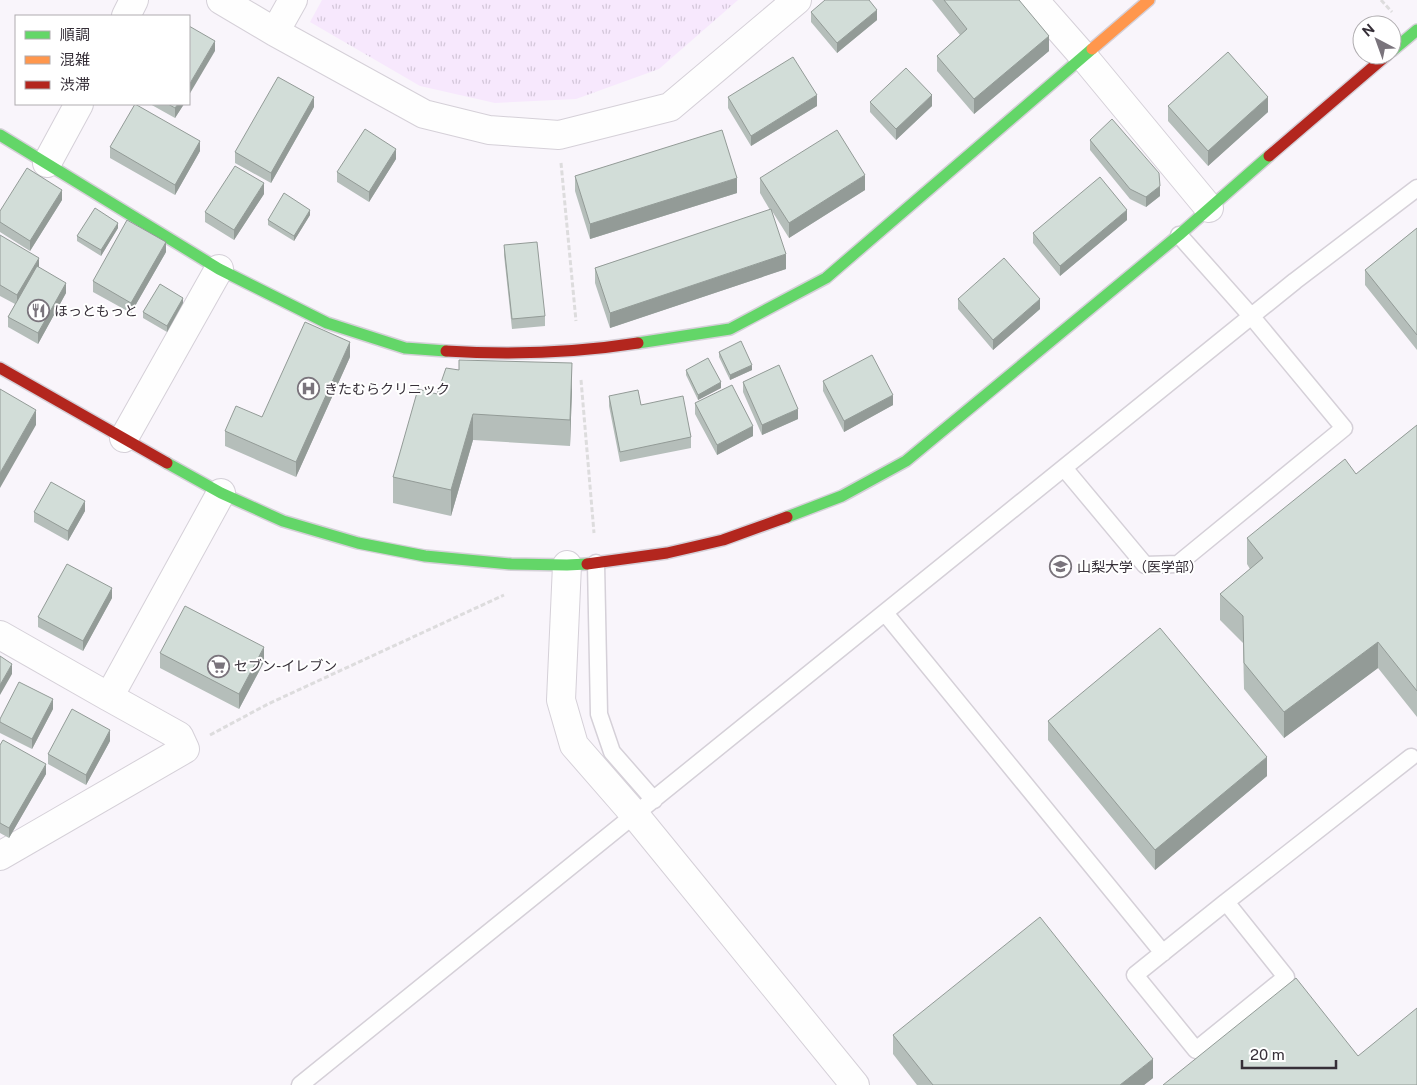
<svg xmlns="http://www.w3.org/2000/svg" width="1417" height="1085" font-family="'Public Sans','Noto Sans JP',sans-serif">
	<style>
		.park { fill: url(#park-tufts) }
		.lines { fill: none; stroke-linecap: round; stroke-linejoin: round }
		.lane-casing { stroke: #d5d0d8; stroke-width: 19 }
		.street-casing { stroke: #d5d0d8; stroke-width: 30 }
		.fast-casing { stroke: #d5d0d8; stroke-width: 14 }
		.slow-casing { stroke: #d5d0d8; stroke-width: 14 }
		.jam-casing { stroke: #d5d0d8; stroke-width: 14 }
		.path { stroke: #dddcdd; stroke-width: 3; stroke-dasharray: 5 2.5; stroke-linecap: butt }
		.lane { stroke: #fefefe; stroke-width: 16 }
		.street { stroke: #fefefe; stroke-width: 28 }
		.fast { stroke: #63d668; stroke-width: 11 }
		.slow { stroke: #ff974d; stroke-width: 11 }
		.jam { stroke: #b3261e; stroke-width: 11 }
		.wall { fill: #b5beba }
		.shaded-wall { fill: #939b97 }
		.building { fill: #d2ddd8; stroke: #939b97 }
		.labels { text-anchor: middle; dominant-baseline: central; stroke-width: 4; stroke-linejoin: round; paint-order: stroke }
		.poi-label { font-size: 14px; fill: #362f38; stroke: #fff; text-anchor: start }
	</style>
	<defs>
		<pattern id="park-tufts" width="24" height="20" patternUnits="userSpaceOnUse" patternTransform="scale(1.25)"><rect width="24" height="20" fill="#f7e8fd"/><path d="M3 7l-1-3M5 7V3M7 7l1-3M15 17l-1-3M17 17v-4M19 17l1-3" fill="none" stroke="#d4c7da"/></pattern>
	</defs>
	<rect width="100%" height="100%" fill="#f9f5fb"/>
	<path class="park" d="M322,0H738L659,69L576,99L495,103L420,86L310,22Z"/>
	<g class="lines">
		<defs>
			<path id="lane" d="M1064,468L1145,565L1178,564L1344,428L1252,317L1179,235
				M596,563L599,714L612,752L654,800
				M885,613L1163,953
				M1226,902L1286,977L1196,1050L1135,975Z
				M1226,902L1411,757
				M300,1085L1295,281L1417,188"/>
			<path id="street" d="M221,0L275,32L424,114L489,130L559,135L670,107L797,0
				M1034,0L1084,57L1209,208
				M126,16L134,0
				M275,32L293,0
				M47,163L79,104
				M124,438L219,269
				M567,565L561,700L574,745L635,815L855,1085
				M0,635L109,697L221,493
				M0,856L185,749L179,736L109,697"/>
			<path id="fast" d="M1392,51L1417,30
				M0,135L219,269L327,323L405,348L446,351
				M638,343L730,329L826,278L1092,49
				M167,463L221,493L283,521L358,543L425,556L511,564L567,565L587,564
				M787,517L842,496L906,461L1179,235L1269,156"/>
			<path id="slow" d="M1092,49L1149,0"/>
			<path id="jam" d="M1269,156L1387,55
				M446,351C510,355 574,353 638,343
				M0,368L167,463
				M587,564L667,553L723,540L787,517"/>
		</defs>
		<use href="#lane" class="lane-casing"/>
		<use href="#street" class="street-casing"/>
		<use href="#fast" class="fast-casing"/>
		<use href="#slow" class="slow-casing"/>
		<use href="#jam" class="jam-casing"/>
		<path class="path" d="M1381,0L1392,12
			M561,163L576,321
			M581,380L594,533
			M210,735L268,704L504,595"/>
		<use href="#lane" class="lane"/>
		<use href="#street" class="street"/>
		<use href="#fast" class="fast"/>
		<use href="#slow" class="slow"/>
		<use href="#jam" class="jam"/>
	</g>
	<path class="wall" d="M932,0H1019L1049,51L974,114L937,71V56L960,35Z
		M811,12L877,20L837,53L811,22Z
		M728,97L817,106L751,146L728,108Z
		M870,102L932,106L896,140L870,112Z
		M150,104H184L175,118Z
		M1168,106L1268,112L1208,166L1168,121Z
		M314,107L271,183L235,163V152Z
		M1090,140L1160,196L1146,207L1130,199L1090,150Z
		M110,147L200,151L175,195L110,158Z
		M396,159L369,202L337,182V172Z
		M575,176L737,193L590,239L575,191Z
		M760,178L865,190L789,238L772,211L786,269L610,328L595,283V268L770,210L760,193Z
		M264,194L234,240L205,222V212Z
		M62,200L30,251L0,232V211Z
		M310,215L294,241L268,225V220Z
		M1127,220L1060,276L1033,243V233Z
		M118,228L101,256L77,241V236Z
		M1417,228V350L1365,285V270Z
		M0,235L39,267L66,293L38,344L8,327V317L15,304L0,296Z
		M504,245L545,316V326L512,329L504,255Z
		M166,252L131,313L93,292V281Z
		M958,299L1040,309L993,350L958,309Z
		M183,303L167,332L143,318V312Z
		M719,352L752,370L730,380L719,357Z
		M350,357L296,477L225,446V431L262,417Z
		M686,370L721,388L698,400L686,375Z
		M823,381L893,405L844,432L823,391Z
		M743,382L798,419L762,435L743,392Z
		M572,389L570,446L473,440L451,516L393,503V477L437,394Z
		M609,396L641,405L691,437V448L620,462L609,406Z
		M695,403L753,436L717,455L695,414Z
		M1417,425V717L1378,668L1284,738L1244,689L1243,643L1220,620V594L1250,569L1247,564V538L1356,474Z
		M85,511L68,541L34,522V512Z
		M112,598L83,651L38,627V617Z
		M160,653L264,662L239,709L160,668Z
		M53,709L32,749L0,733V719Z
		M1048,721L1267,776L1155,870L1048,740Z
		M110,741L86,785L48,764V754Z
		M0,745L46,774L9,838L0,833Z
		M893,1035L1153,1078L1144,1085H917L893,1054Z"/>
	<path class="shaded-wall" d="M877,10V20L837,53V43Z
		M1049,36V51L974,114V99Z
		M215,41V51L189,95V85Z
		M817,95V106L751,146V136Z
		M932,95V106L896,140V129Z
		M314,97V107L271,183V173Z
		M1268,97V112L1208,166V151Z
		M178,104H184L175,118V108Z
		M200,141V151L175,195V185Z
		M396,149V159L369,202V192Z
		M865,175V190L789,238V223Z
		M737,178V193L590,239V224Z
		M264,183V194L234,240V230Z
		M1160,186V196L1146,207V197Z
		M62,190V200L30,251V241Z
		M310,210V215L294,241V236Z
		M1127,210V220L1060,276V266Z
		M118,223V228L101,256V250Z
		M166,242V252L131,313V303Z
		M786,254V269L610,328V313Z
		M39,258V268L17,305V295Z
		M66,283V293L38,344V333Z
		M183,298V303L167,332V326Z
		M1040,299V309L993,350V340Z
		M350,342V357L296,477V462Z
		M572,363V389L570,446V420Z
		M752,365V370L730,380V375Z
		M721,382V388L698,400V395Z
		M893,395V405L844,432V421Z
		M798,409V419L762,435V425Z
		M36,410V425L0,488V473Z
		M473,414V440L451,516V490Z
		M753,426V436L717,455V445Z
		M85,501V511L68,541V531Z
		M112,588V598L83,651V641Z
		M1378,642V668L1284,738V712Z
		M264,647V662L239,709V694Z
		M12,664V674L0,695V685Z
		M53,699V709L32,749V739Z
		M110,730V741L86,785V775Z
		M1267,757V776L1155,870V850Z
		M46,764V774L9,838V828Z
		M1153,1059V1078L1144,1085H1120Z"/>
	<path class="building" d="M825,0H869L877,10L837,43L811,12Z
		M944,0H1019L1049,36L974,99L937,56L967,29Z
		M189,26L215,41L189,85Z
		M1228,52L1268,97L1208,151L1168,106Z
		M793,57L817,95L751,136L728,97Z
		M906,68L932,95L896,129L870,102Z
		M278,77L314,97L271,173L235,152Z
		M135,104L200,141L175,185L110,147Z
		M168,104H178L175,108Z
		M1112,119L1159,173L1160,186L1146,197L1130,189L1090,140Z
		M365,129L396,149L369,192L337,172Z
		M722,130L737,178L590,224L575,176Z
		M837,130L865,175L789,223L760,178Z
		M235,166L264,183L234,230L205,212Z
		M27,168L62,190L30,241L0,222V211Z
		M1100,177L1127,210L1060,266L1033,233Z
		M284,193L310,210L294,236L268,220Z
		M95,208L118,223L101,250L77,236Z
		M771,209L786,254L610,313L595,268Z
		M127,220L166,242L131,303L93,281Z
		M1417,228V335L1365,270Z
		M0,235L39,258L17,295L0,285Z
		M537,242L545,316L512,319L504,245Z
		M1004,258L1040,299L993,340L958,299Z
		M37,266L66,283L38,333L8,317Z
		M160,284L183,298L167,326L143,312Z
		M305,322L350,342L296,462L225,431L236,406L262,417Z
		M741,341L752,365L730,375L719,352Z
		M872,355L893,395L844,421L823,381Z
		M708,358L721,382L698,395L686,370Z
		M459,360L572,363L570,420L473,414L451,490L393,477L418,389L437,394L446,368L459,370Z
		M779,365L798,409L762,425L743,382Z
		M732,385L753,426L717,445L695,403Z
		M0,389L36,410L0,473Z
		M638,390L641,405L683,396L691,437L620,452L609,396Z
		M1417,425V691L1378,642L1284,712L1244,663L1243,616L1220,594L1263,558L1247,538L1345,459L1356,474Z
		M51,482L85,501L68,531L34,512Z
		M67,564L112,588L83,641L38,617Z
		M185,606L264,647L239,694L160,653Z
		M1160,628L1267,757L1155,850L1048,721Z
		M0,656L12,664L0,685Z
		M19,682L53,699L32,739L0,722V719Z
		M72,709L110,730L86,775L48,754Z
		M3,740L46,764L9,828L0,823V745Z
		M1040,917L1153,1059L1120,1085H933L893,1035Z
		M1296,978L1358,1056L1417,1008V1085H1163Z"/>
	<defs>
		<symbol id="restaurant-ring" viewBox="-11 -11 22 22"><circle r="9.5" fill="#fff" stroke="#7a747c" stroke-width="1.5"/><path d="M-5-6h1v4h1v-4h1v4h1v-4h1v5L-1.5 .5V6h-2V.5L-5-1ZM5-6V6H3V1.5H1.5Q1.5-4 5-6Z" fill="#7a747c"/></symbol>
		<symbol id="hospital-ring" viewBox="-11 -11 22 22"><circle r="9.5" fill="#fff" stroke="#7a747c" stroke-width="1.5"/><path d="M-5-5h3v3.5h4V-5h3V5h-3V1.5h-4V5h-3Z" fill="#7a747c"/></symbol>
		<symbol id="university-ring" viewBox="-11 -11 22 22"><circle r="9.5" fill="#fff" stroke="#7a747c" stroke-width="1.5"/><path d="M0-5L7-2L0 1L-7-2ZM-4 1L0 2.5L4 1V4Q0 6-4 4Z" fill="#7a747c"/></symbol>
		<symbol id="supermarket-ring" viewBox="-11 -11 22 22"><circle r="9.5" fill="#fff" stroke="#7a747c" stroke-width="1.5"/><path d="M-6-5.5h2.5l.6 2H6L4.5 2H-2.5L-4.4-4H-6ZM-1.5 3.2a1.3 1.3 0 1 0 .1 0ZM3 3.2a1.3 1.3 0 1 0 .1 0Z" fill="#7a747c"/></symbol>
	</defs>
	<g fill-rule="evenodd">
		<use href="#restaurant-ring" x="26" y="298" width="25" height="25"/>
		<use href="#hospital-ring" x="296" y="376" width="25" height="25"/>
		<use href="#university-ring" x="1048" y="554" width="25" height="25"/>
		<use href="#supermarket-ring" x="206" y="654" width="25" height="25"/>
	</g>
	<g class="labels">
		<g class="poi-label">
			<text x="54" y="311">ほっともっと</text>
			<text x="324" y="389">きたむらクリニック</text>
			<text x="1077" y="567">山梨大学（医学部）</text>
			<text x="234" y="666">セブン-イレブン</text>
		</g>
	</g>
	<rect x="15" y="15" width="175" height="90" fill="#ffffff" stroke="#afacaf"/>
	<rect x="25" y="31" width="25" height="8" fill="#63d668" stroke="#afacaf"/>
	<text x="60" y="40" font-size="15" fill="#362f38">順調</text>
	<rect x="25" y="56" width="25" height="8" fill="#ff974d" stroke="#afacaf"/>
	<text x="60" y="65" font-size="15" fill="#362f38">混雑</text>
	<rect x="25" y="81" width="25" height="8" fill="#b3261e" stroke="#afacaf"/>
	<text x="60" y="90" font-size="15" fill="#362f38">渋滞</text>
	<g transform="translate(1377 40) rotate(319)"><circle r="24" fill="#ffffff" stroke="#afacaf"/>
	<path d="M0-4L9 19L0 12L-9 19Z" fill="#7a747c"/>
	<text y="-8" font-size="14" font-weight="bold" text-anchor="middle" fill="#362f38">N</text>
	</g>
	<path d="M1242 1060v8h94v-8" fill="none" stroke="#362f38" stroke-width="2.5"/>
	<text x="1250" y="1060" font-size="15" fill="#362f38" stroke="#ffffff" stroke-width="4" paint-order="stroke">20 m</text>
</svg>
